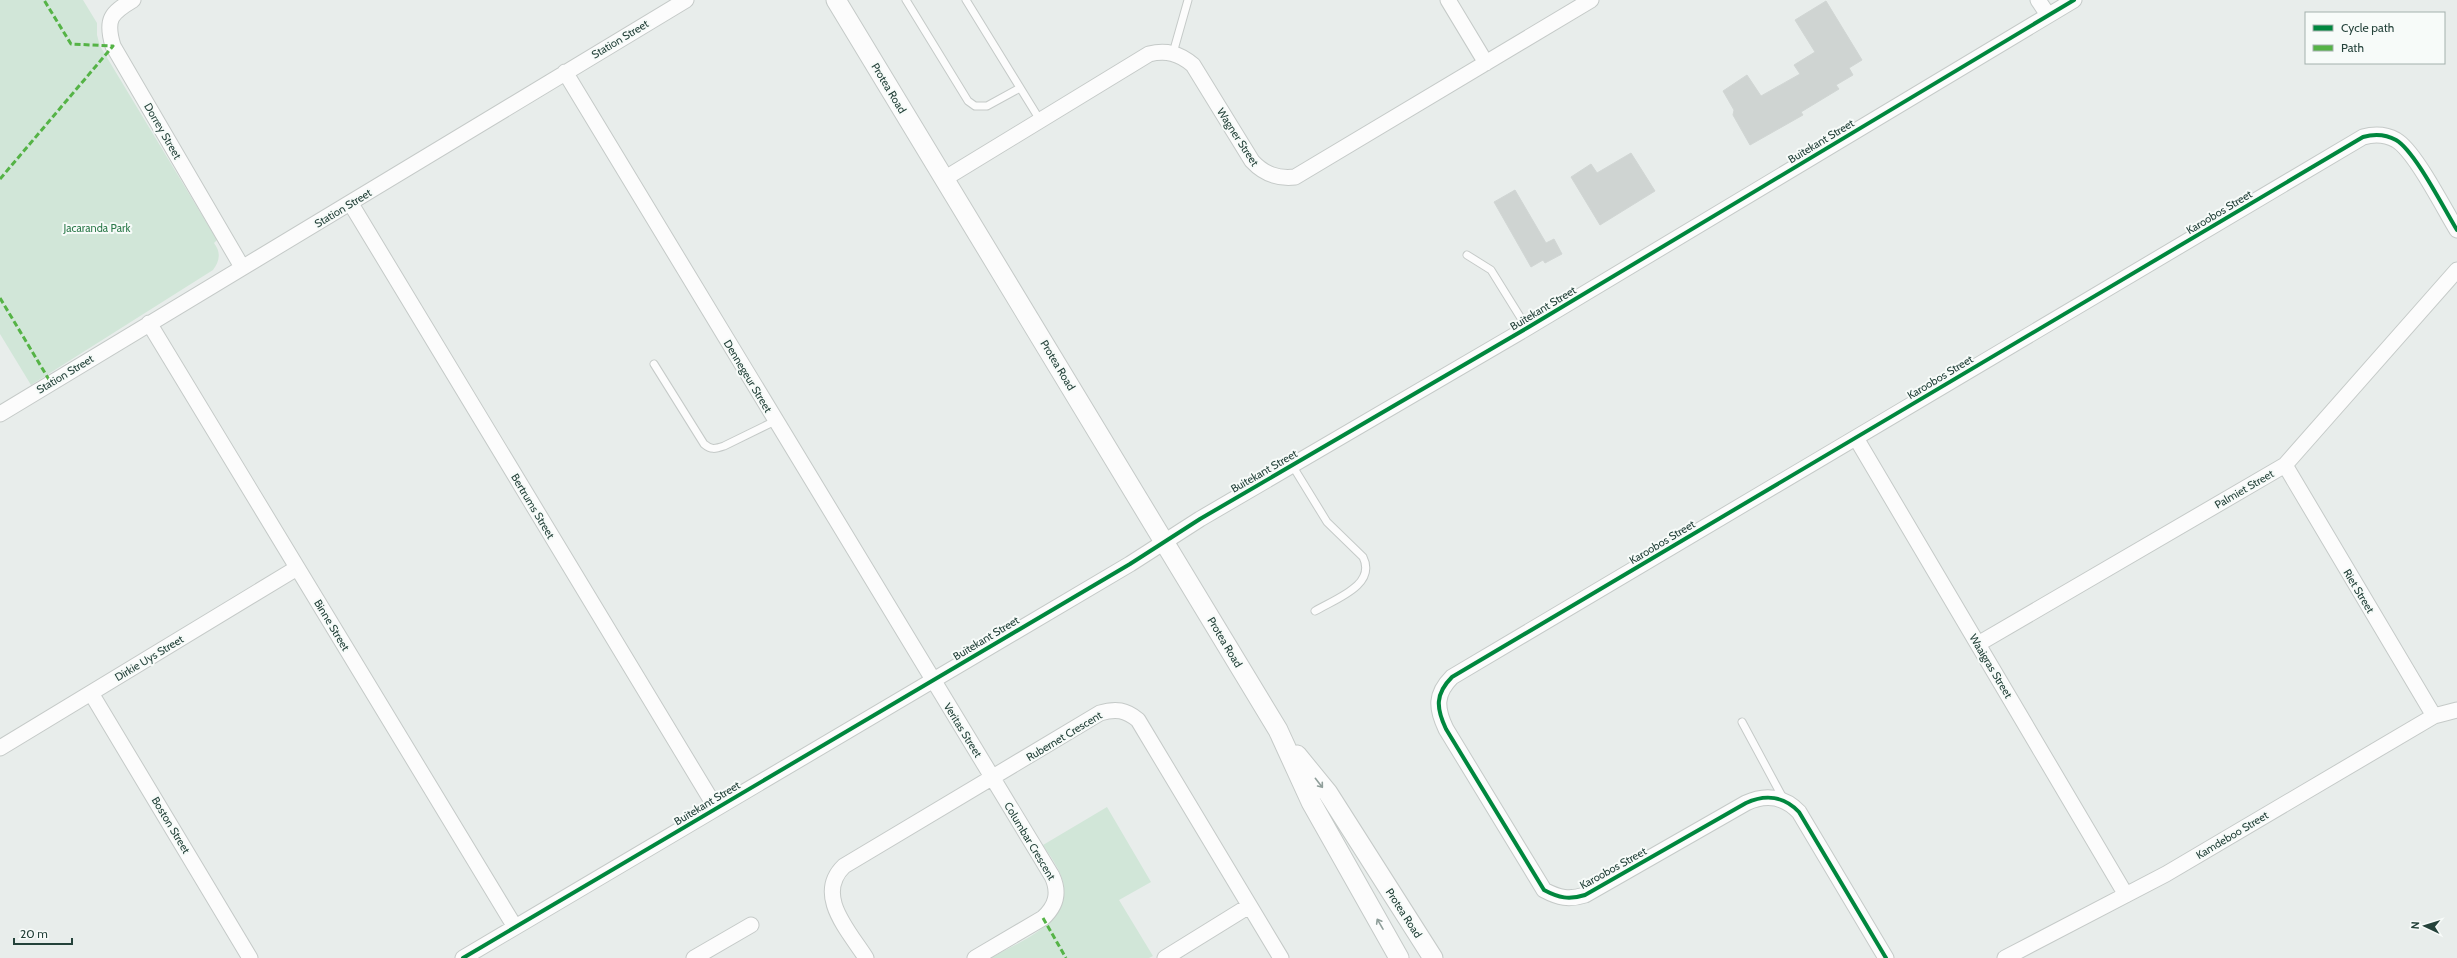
<svg xmlns="http://www.w3.org/2000/svg" width="2457" height="958" font-family="Cabin,sans-serif">
	<style>
		.green { fill: #d1e6d8 }
		.building { fill: #cfd4d2; stroke: #d1d6d4 }
		.lines { fill: none; stroke-linecap: round; stroke-linejoin: round }
		.service-casing { stroke: #c5cac8; stroke-width: 9 }
		.minor-casing { stroke: #c5cac8; stroke-width: 17 }
		.tertiary-casing { stroke: #c5cac8; stroke-width: 21 }
		.service { stroke: #fcfcfc; stroke-width: 7 }
		.minor { stroke: #fcfcfc; stroke-width: 15 }
		.tertiary { stroke: #fcfcfc; stroke-width: 19 }
		.quiet { stroke: #55b346; stroke-width: 3; stroke-dasharray: 6 3; stroke-linecap: butt }
		.cycleway-casing { stroke: #f7fbf9; stroke-width: 6 }
		.cycleway { stroke: #00873e; stroke-width: 4 }
		.oneway { stroke: #909f9b }
		.labels { text-anchor: middle; dominant-baseline: central; stroke-width: 4; stroke-linejoin: round; paint-order: stroke }
		.street-label { font-size: 11px; fill: #24423a; stroke: #f7fbf9 }
		.park-label { font-size: 11px; fill: #2d7a4b; stroke: #f7fbf9 }
	</style>
	<rect width="100%" height="100%" fill="#e8edeb"/>
	<path class="green" d="M0,0H83L97,23V35L100,46L217,240L214,243C221,252 220,261 213,270L31,385L0,334Z
		M1107,807L1151,882L1119,900L1153,956L1149,958H991C1018,942 1073,923 1063,882C1060,869 1050,856 1043,845Z"/>
	<path class="building" d="M1826,1L1862,60L1849,68L1853,75L1836,85L1839,89L1801,112L1803,115L1750,145L1733,115L1734,110L1723,91L1747,75L1761,96L1800,74L1794,65L1815,52L1795,20Z
		M1631,153L1655,191L1600,225L1571,177L1591,164L1597,173Z
		M1515,190L1546,243L1554,239L1562,254L1545,263L1543,260L1531,267L1494,202Z"/>
	<g class="lines">
		<defs>
			<path id="service" d="M906,0L968,101L975,106H987L1020,88
				M966,0L1040,120
				M1173,53L1188,0
				M1467,255L1491,270L1527,328
				M654,364L704,444C711,450 715,449 724,446L775,421
				M1292,465L1327,522L1363,557C1377,585 1335,599 1315,611
				M1742,722L1784,800"/>
			<path id="minor" d="M133,0C111,13 105,19 113,46L242,267
				M1448,0L1486,63
				M2038,0L2048,15
				M565,72L1052,876C1060,893 1056,906 1043,918L975,958
				M944,179L1149,54C1166,50 1179,53 1193,65L1252,161C1264,174 1277,179 1295,177L1591,0
				M351,204L716,808
				M149,323L515,927
				M0,414L686,0
				M1856,438L2126,895
				M2285,465L2434,716
				M1978,644L2285,465L2457,270
				M91,693L250,958
				M0,748L297,568
				M463,958L1130,564L1200,519L1527,328L2074,0
				M694,958L751,925
				M866,958C849,931 814,895 844,866L1100,713C1116,708 1126,710 1138,720L1281,958
				M1165,958L1249,906
				M1886,958L1799,812C1784,796 1765,794 1746,803L1585,895C1569,900 1559,898 1544,890L1446,729C1436,708 1435,694 1452,677L2363,137C2374,134 2385,134 2396,140C2415,151 2444,209 2457,230
				M2005,958L2166,874L2434,716L2457,710"/>
			<path id="tertiary" d="M836,0L1278,730L1311,802L1399,958
				M1297,755L1328,793L1433,958"/>
		</defs>
		<use href="#service" class="service-casing"/>
		<use href="#minor" class="minor-casing"/>
		<use href="#tertiary" class="tertiary-casing"/>
		<use href="#service" class="service"/>
		<use href="#minor" class="minor"/>
		<use href="#tertiary" class="tertiary"/>
		<path class="quiet" d="M0,179L113,46L71,44L44,0
			M0,298L51,383
			M1043,918L1066,958"/>
		<defs>
			<path id="cycleway" d="M463,958L1130,564L1200,519L1527,328L2074,0
				M1886,958L1799,812C1784,796 1765,794 1746,803L1585,895C1569,900 1559,898 1544,890L1446,729C1436,708 1435,694 1452,677L2363,137C2374,134 2385,134 2396,140C2415,151 2444,209 2457,230"/>
		</defs>
		<use href="#cycleway" class="cycleway-casing"/>
		<use href="#cycleway" class="cycleway"/>
	</g>
	<defs><path id="oneway-shaft" d="M-6 0H5M1.5-3L5.5 0L1.5 3" fill="none" stroke-width="1.6" stroke-linecap="round" stroke-linejoin="round"/></defs>
	<g class="oneway">
		<use href="#oneway-shaft" transform="translate(1319 783) rotate(52)"/>
		<use href="#oneway-shaft" transform="translate(1380 924) rotate(-120)"/>
	</g>
	<g class="labels">
		<g class="street-label">
			<text transform="translate(620 39) rotate(-31)">Station Street</text>
			<text transform="translate(889 88) rotate(59)">Protea Road</text>
			<text transform="translate(163 131) rotate(60)">Dorrey Street</text>
			<text transform="translate(1238 137) rotate(57)">Wagner Street</text>
			<text transform="translate(1821 141) rotate(-31)">Buitekant Street</text>
			<text transform="translate(343 208) rotate(-31)">Station Street</text>
			<text transform="translate(2219 212) rotate(-31)">Karoobos Street</text>
			<text transform="translate(1543 308) rotate(-31)">Buitekant Street</text>
			<text transform="translate(1058 365) rotate(59)">Protea Road</text>
			<text transform="translate(65 374) rotate(-31)">Station Street</text>
			<text transform="translate(748 376) rotate(59)">Dennegeur Street</text>
			<text transform="translate(1940 377) rotate(-31)">Karoobos Street</text>
			<text transform="translate(1264 471) rotate(-30)">Buitekant Street</text>
			<text transform="translate(2244 489) rotate(-30)">Palmiet Street</text>
			<text transform="translate(533 506) rotate(59)">Bertrums Street</text>
			<text transform="translate(1662 542) rotate(-31)">Karoobos Street</text>
			<text transform="translate(2359 591) rotate(59)">Riet Street</text>
			<text transform="translate(332 625) rotate(59)">Binne Street</text>
			<text transform="translate(986 638) rotate(-31)">Buitekant Street</text>
			<text transform="translate(1225 642) rotate(59)">Protea Road</text>
			<text transform="translate(149 658) rotate(-31)">Dirkie Uys Street</text>
			<text transform="translate(1991 666) rotate(59)">Waaigras Street</text>
			<text transform="translate(963 730) rotate(58)">Veritas Street</text>
			<text transform="translate(1064 736) rotate(-31)">Rubernet Crescent</text>
			<text transform="translate(707 803) rotate(-31)">Buitekant Street</text>
			<text transform="translate(171 825) rotate(59)">Boston Street</text>
			<text transform="translate(2232 835) rotate(-31)">Kamdeboo Street</text>
			<text transform="translate(1030 841) rotate(59)">Columbar Crescent</text>
			<text transform="translate(1613 868) rotate(-29)">Karoobos Street</text>
			<text transform="translate(1404 913) rotate(57)">Protea Road</text>
		</g>
		<g class="park-label">
			<text x="97" y="228">Jacaranda Park</text>
		</g>
	</g>
	<rect x="2305" y="12" width="140" height="52" fill="#f7fbf9" stroke="#a3b1ad"/>
	<rect x="2313" y="25" width="20" height="6" fill="#00873e" stroke="#a3b1ad"/>
	<text x="2341" y="32" font-size="12" fill="#24423a">Cycle path</text>
	<rect x="2313" y="45" width="20" height="6" fill="#55b346" stroke="#a3b1ad"/>
	<text x="2341" y="52" font-size="12" fill="#24423a">Path</text>
	<g transform="translate(2425 926) rotate(274)" stroke="#f7fbf9" stroke-width="3" paint-order="stroke">
	<path d="M0-3L7 15L0 10L-7 15Z" fill="#24423a"/>
	<text y="-6" font-size="11" font-weight="bold" text-anchor="middle" fill="#24423a">N</text>
	</g>
	<path d="M14 938v6h58v-6" fill="none" stroke="#24423a" stroke-width="2"/>
	<text x="20" y="938" font-size="12" fill="#24423a" stroke="#f7fbf9" stroke-width="3" paint-order="stroke">20 m</text>
</svg>
